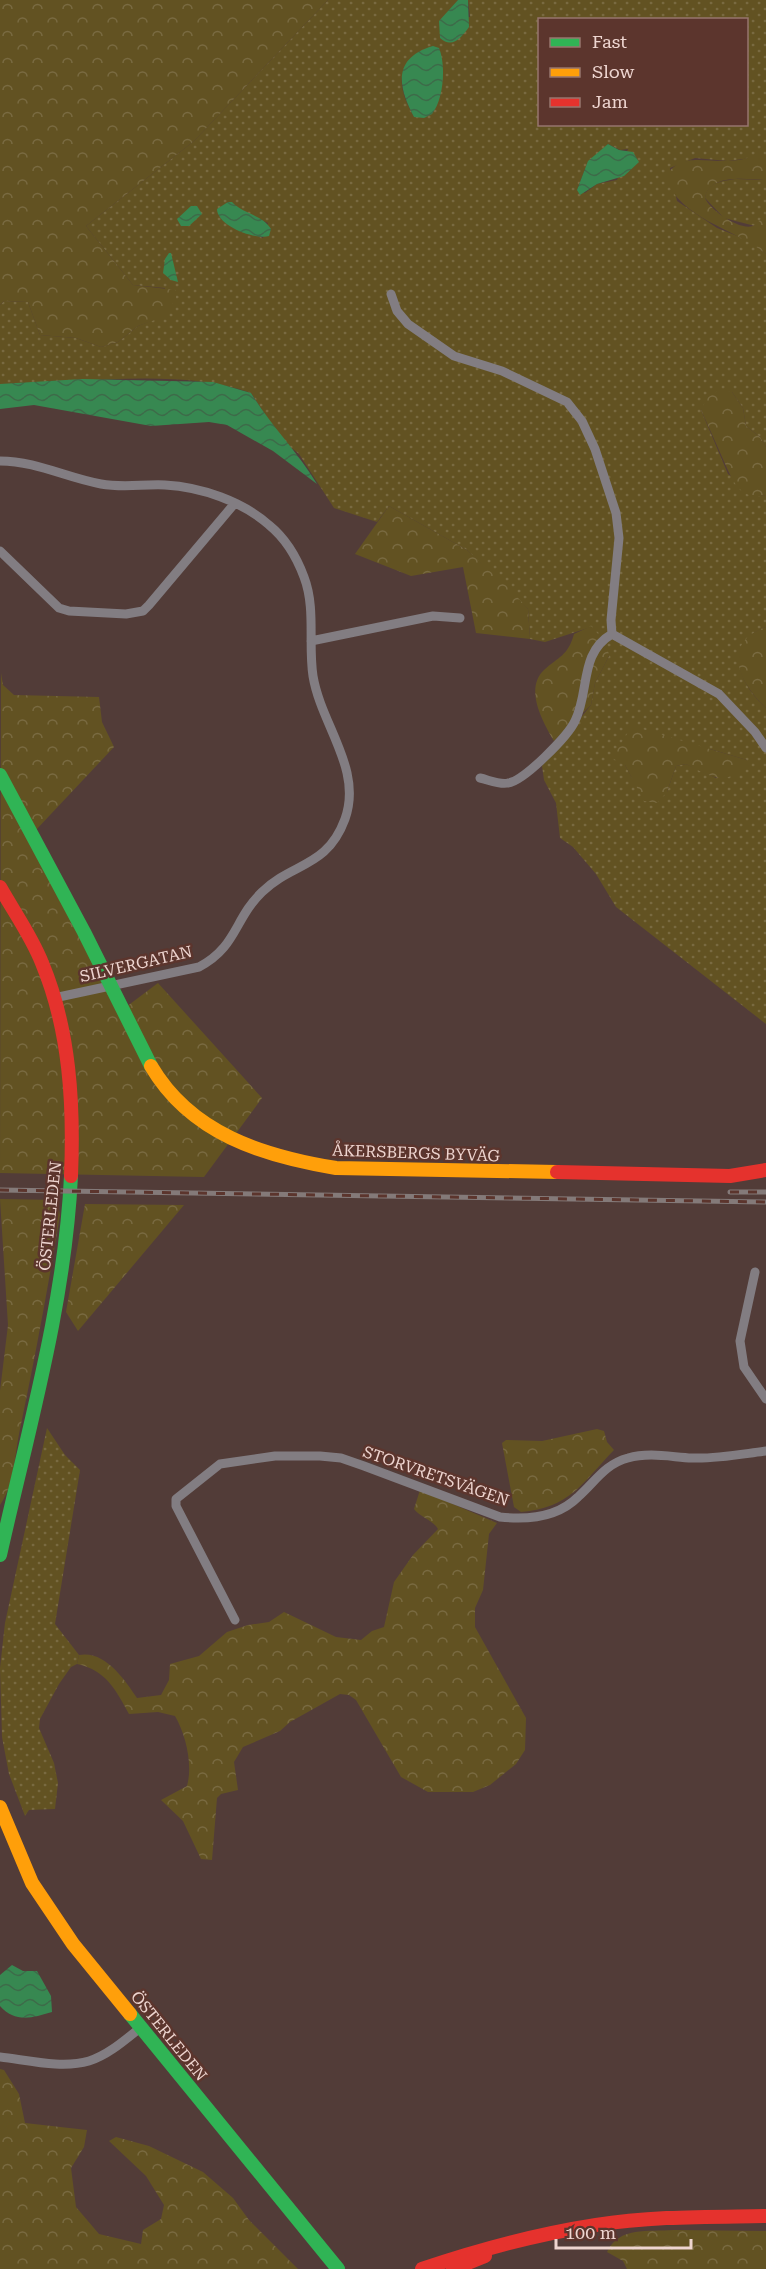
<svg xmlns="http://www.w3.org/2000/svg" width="766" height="2269" font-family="'Roboto Serif',serif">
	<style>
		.grass { fill: url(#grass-dots); fill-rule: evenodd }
		.forest { fill: url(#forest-crowns) }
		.water { fill: url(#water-waves) }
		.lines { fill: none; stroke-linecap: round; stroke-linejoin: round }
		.street { stroke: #827d82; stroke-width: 9 }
		.fast { stroke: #30b455; stroke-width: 14 }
		.slow { stroke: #ff9f0a; stroke-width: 14 }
		.jam { stroke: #e5322d; stroke-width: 14 }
		.rail-casing { stroke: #847a79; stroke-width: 5 }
		.rail { stroke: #5c352d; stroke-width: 3; stroke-dasharray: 9; stroke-linecap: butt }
		.labels { text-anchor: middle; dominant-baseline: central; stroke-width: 5; stroke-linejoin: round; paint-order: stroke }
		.street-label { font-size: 16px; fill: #eed5d0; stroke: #5c352d }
	</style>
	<defs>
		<pattern id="grass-dots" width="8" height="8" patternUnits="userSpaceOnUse" patternTransform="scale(1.5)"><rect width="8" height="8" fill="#625222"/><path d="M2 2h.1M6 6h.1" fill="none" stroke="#796a41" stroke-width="1.8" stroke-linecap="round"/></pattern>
		<pattern id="forest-crowns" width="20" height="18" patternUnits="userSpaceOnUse" patternTransform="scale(1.5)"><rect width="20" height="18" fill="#625222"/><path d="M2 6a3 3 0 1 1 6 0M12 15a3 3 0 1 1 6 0" fill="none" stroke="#796a41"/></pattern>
		<pattern id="water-waves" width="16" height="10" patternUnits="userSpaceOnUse" patternTransform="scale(1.5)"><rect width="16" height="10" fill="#378851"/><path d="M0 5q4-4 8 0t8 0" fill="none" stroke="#3d6b49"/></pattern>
	</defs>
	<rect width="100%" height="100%" fill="#523c38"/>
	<path class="grass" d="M328,0H458L448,14L470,17L468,0H766V156L728,161L695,158L670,168L677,201L717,228L750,241L766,254V447L760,437L746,426L743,408L732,392L701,410L728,474L760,496L766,495V627C722,643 739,684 766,708V1024L616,907L596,874L573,847L560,838L556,803L544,780L542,766L591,705L595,683L609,656L591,627L545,642L530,639L528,609L467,550L389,506L377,522L334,508L299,454L282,440L251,393C179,367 77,384 0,384V305L4,301L28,302L40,335L76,338L101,347L118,342L138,326L163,316L165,288L133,285L86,226L194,141ZM540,20H746V124H540ZM405,66L414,117C405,100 397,84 405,66ZM608,144L620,150L628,149L617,180L597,184L585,193L577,190L585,169ZM239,210L268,223L263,238L237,229L221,218ZM710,749L747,760L716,778L686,764L676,766L667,792L632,778L625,765Z
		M736,179L766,180V215L755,226L724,218L705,198C707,182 722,181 736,179Z
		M47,1428L65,1455L80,1470L55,1624L79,1655L77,1664L71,1667L59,1684L40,1719L39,1728L54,1763L58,1783L55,1809L29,1810L25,1816L9,1774L2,1737L0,1668L5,1623Z"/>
	<path class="forest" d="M0,0H328L194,141L86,226L133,285L176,290V299L163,317L138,326L118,342L101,347L76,338L40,335L28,302L4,301L0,305Z
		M761,155L766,156V180C747,179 709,173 705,198C710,210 742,233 755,225C759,222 762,217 766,215V254C733,227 683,221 665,178C679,152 703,162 728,161C739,161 750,157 761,155Z
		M720,389L732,392L743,408L746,426L760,437L766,447V495C738,502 731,476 722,457C715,441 708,425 701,410L707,398Z
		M389,506L467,550L510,589L528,609L530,639L476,633L463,567L411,576L355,554Z
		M591,626L607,644L609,656L595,683L591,705L554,741C543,722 524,689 544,670C558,657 568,656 574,634Z
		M766,627V708C739,683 720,643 766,627Z
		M1,673L3,685L14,695L99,697L102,722L114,747L35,831L126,1007L158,983L262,1098L204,1177L0,1173Z
		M632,726L747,760C730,789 711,777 686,764L676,766L667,792L657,803L644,801L625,765L612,758Z
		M0,1199L57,1200L60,1215C48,1287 35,1358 20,1429C15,1452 14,1486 0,1505V1391L8,1325Z
		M85,1204L184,1205L78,1331L66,1312Z
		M597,1429L604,1431L607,1442L614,1450C582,1483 570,1508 521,1512L514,1507L502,1443L506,1440L542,1441Z
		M420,1490L497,1523L489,1534L483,1590L475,1608V1627L526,1718L525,1750L516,1764L490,1785L473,1792H428L401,1777L356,1700L349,1695L340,1694L290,1722L280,1731L243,1747L234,1762L238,1790L221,1794L217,1798L212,1860L201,1859L183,1821L161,1800L187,1786C193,1765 186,1735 175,1716L158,1712L129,1714C116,1690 106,1670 77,1664L79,1655C105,1650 125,1680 137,1698L161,1695L169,1680L170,1664L199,1656L227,1632L248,1625L269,1622L284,1612L336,1637L361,1640L372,1631L384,1627L394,1582L413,1555L438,1529C433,1520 421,1518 414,1509Z
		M0,2069L4,2070L19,2094L25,2123L87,2130L84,2147L71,2168L76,2207L99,2234L141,2244L143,2230L161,2219L164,2205L146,2176L109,2141L116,2137L149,2146L203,2172L233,2198L249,2220L298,2269H0Z
		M674,2230L766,2231V2269H627L623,2261L607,2252C619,2226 648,2232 674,2230Z"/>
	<path class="water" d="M458,0H468L469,27C461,38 452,49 440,38L439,21Z
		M433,46L439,48C446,65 444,99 432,114L424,118L414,117C398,87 392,58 433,46Z
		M608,144L619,150L633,152L639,162L624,176L597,184L580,195L577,190L588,161Z
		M228,202H232C243,214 263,215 271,229L269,236C255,240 217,226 217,209Z
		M191,206H197L202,214L189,226H181L177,219Z
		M169,253H171L178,282L171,280L163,273L165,259Z
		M82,379L213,382L251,393C271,426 297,451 317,484L273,451L227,425L209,422L151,426L34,405L0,409V384Z
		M12,1965L23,1971H37L51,1996L52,2012C32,2018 15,2023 0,2006V1975Z"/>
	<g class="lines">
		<path class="street" d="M391,294L397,311L408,324L454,356L502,371L567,402L582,421L595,449L616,513L619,538L611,620L612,634
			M0,461C36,461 67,478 101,484C123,488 143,484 165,485C201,487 242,501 269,525C285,538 297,558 304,577C316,608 308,644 313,676C321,725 363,769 345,819C327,868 293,862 262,892C234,919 237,947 199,967L54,998
			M0,551L59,608L69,611L126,614L143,611L149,605L235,503
			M612,634L719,694L755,732L766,748
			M311,641L433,616L460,618
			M480,778C489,780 500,785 508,783C524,781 568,736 575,721C590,691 579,653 612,634
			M755,1272L740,1341L744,1367L766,1399
			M235,1620L176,1506V1499L220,1464L275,1456H320L341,1458L364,1466L500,1517C527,1520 558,1517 578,1497C595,1482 605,1464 628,1458C649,1452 671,1457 692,1458C717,1459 742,1454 766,1451
			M0,2057C27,2060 62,2069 89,2061C108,2055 125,2040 140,2028"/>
		<path class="fast" d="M0,775L84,932L151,1066
			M0,1555C28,1430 65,1304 71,1176
			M130,2014L338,2269"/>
		<path class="slow" d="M151,1066C191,1134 263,1156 336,1168L557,1172
			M0,1807L32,1883L73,1944L130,2014"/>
		<path class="jam" d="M0,887C14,912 32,937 42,963C70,1030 74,1105 71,1176
			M557,1172L730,1176L766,1170
			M422,2269C478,2250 538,2234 596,2225C652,2216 709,2217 766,2216
			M453,2269L485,2256"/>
		<defs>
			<path id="rail" d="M0,1190L766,1202
				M730,1192H766"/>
		</defs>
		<use href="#rail" class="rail-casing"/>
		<use href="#rail" class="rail"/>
	</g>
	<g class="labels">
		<g class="street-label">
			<text transform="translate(136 964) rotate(-13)">SILVERGATAN</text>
			<text transform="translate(416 1153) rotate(2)">ÅKERSBERGS BYVÄG</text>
			<text transform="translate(50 1216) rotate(-84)">ÖSTERLEDEN</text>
			<text transform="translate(436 1476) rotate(19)">STORVRETSVÄGEN</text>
			<text transform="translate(169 2036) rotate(51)">ÖSTERLEDEN</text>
		</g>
	</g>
	<rect x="538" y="18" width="210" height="108" fill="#5c352d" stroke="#96756e" stroke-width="1.5"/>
	<rect x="550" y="38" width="30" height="9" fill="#30b455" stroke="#96756e" stroke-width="1.5"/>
	<text x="592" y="48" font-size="18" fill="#eed5d0">Fast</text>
	<rect x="550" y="68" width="30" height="9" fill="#ff9f0a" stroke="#96756e" stroke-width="1.5"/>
	<text x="592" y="78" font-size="18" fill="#eed5d0">Slow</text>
	<rect x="550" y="98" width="30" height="9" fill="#e5322d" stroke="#96756e" stroke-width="1.5"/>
	<text x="592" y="108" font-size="18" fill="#eed5d0">Jam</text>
	<path d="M556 2239v9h135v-9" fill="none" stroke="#eed5d0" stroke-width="3"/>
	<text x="565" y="2239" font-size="18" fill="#eed5d0" stroke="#5c352d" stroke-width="4.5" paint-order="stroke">100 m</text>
</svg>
